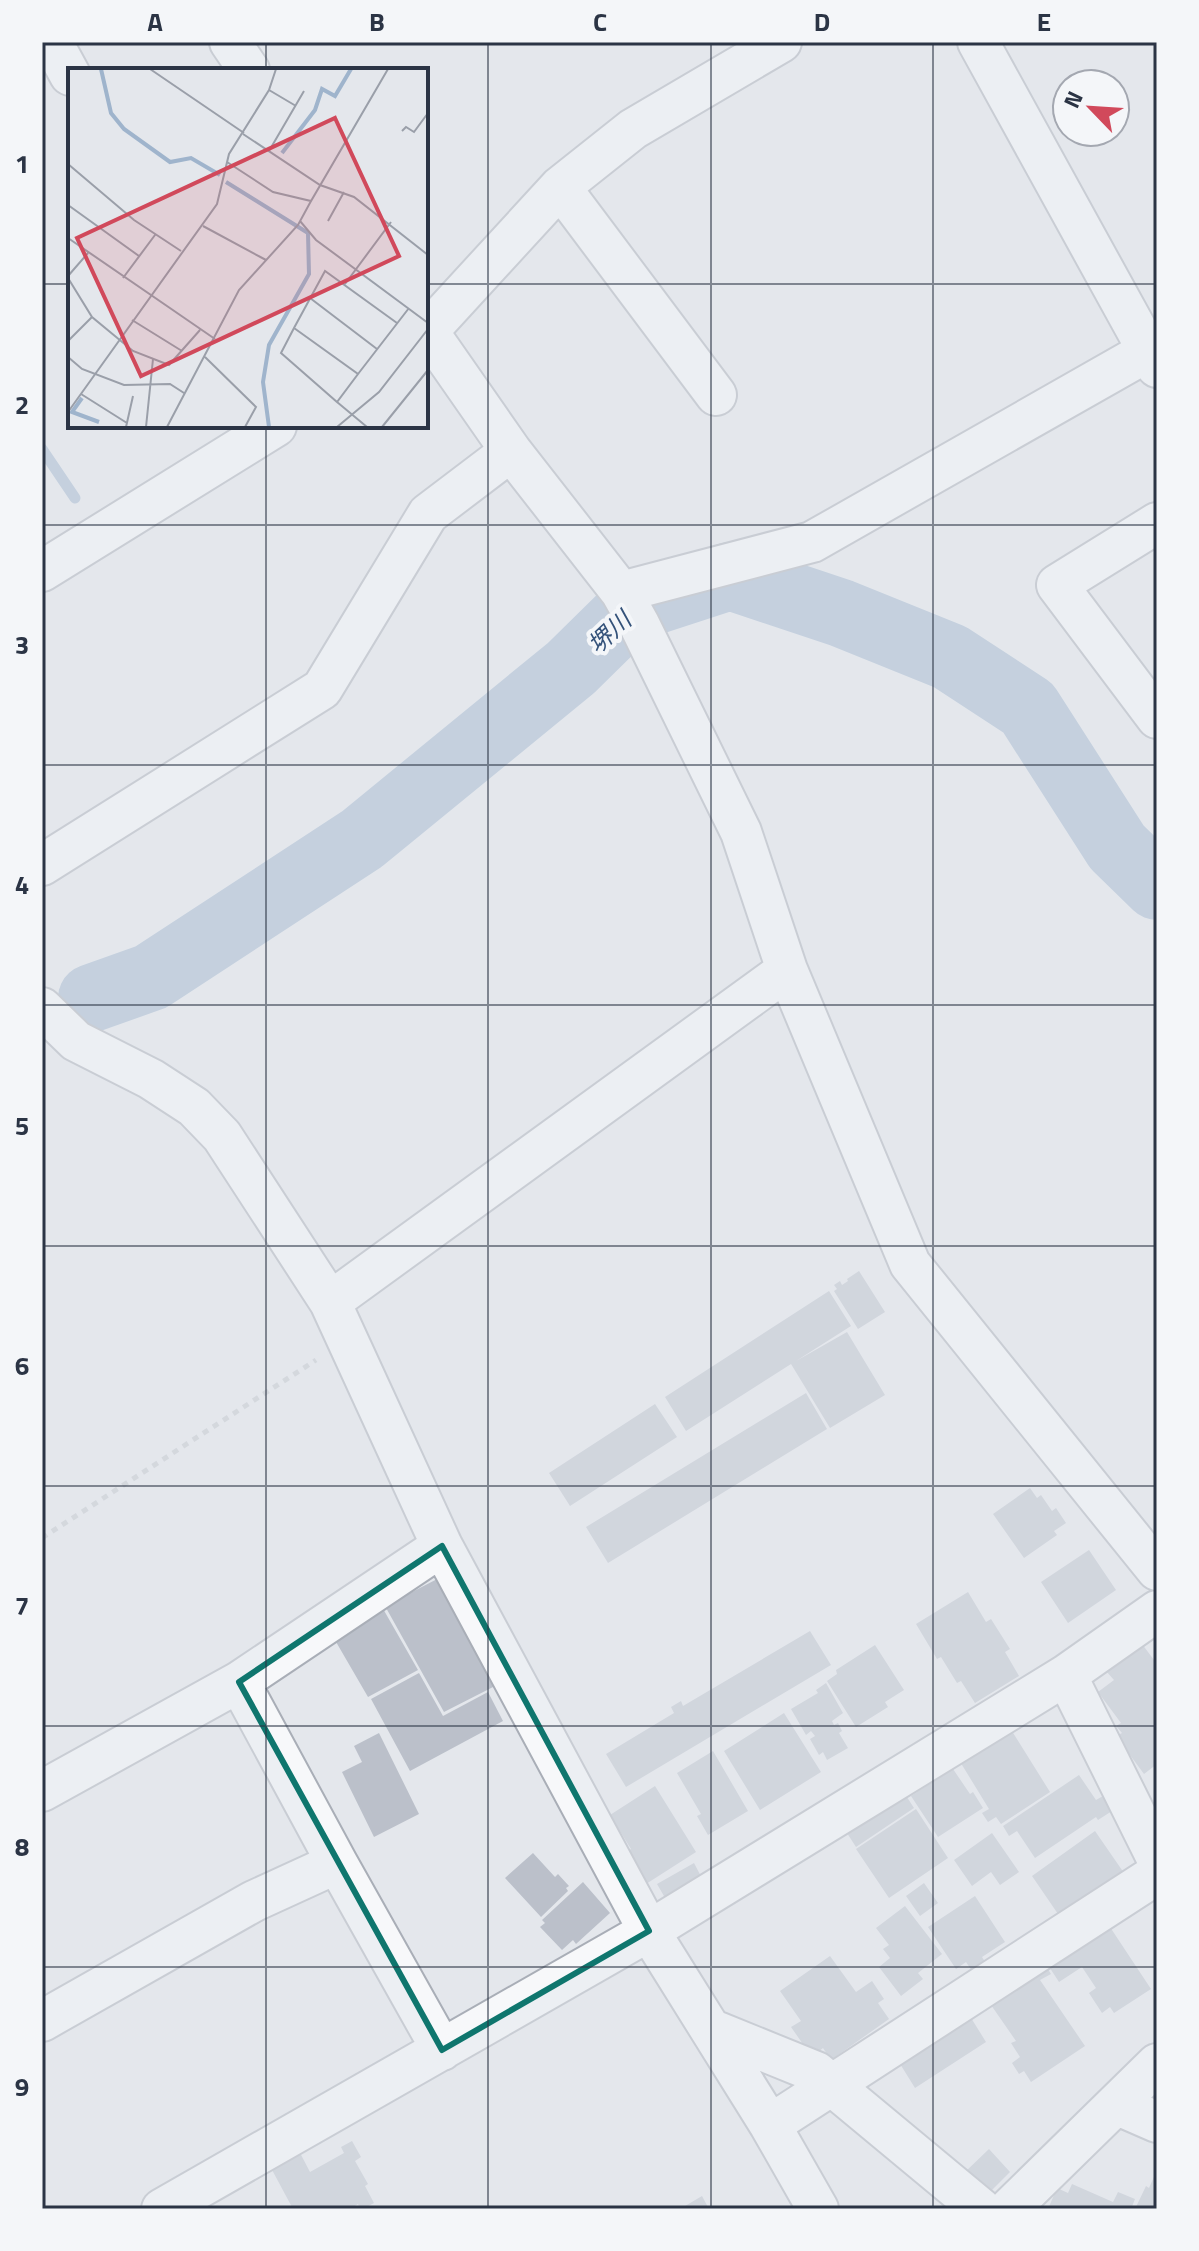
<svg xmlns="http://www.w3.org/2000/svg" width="1199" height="2251" font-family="'Titillium Web','Noto Sans JP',sans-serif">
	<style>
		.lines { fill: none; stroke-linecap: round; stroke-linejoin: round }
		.stream { stroke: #9fb4cc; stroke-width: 11 }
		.river { stroke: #9fb4cc; stroke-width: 68 }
		.building { fill: #bbc0ca }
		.minor-casing { stroke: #a9aeb7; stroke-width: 44 }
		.path { stroke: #c2c5cb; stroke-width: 5; stroke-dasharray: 6 6; stroke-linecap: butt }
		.minor { stroke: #f7f8fa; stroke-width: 40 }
		.marked { fill: none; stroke: #0f766e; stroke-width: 6; stroke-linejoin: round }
		.grid { fill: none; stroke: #2b3445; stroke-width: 2; stroke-opacity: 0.55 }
		.labels { text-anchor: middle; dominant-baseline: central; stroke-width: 8; stroke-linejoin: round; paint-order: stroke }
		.water-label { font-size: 24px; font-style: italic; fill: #34527a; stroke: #f4f6f9 }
		.inset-river { fill: none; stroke: #9fb4cc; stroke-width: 4 }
		.inset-road { fill: none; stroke: #9a9fa9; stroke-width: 2 }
		.view { fill: #d1495b; fill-opacity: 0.15; stroke: #d1495b; stroke-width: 4 }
		.inset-edge { fill: none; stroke: #2b3445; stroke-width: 4 }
		.neatline { fill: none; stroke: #2b3445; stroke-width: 3 }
		.grid-label { font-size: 26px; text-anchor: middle; font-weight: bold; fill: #2b3445 }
	</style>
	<rect width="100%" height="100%" fill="#e4e7ec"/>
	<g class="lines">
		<path class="stream" d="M42,449L75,498"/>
		<path class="river" d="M92,998L151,977L362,839L571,668L632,608L730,576L841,613L950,657L1028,708L1117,847L1157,886"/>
	</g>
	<path class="building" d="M859,1271L885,1312L858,1329L834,1291L837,1289L834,1285L840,1281L842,1285L848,1281L847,1279Z
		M829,1291L851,1326L796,1361L847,1332L885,1395L830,1428L791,1364L686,1431L665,1397Z
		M806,1393L827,1429L608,1563L586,1527Z
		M655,1404L677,1437L570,1506L549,1473Z
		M1030,1488L1037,1498L1041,1495L1052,1511L1056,1508L1066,1523L1054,1531L1057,1535L1024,1558L993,1514Z
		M1089,1550L1116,1590L1068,1623L1041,1582Z
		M443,1576L495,1686L444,1712L385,1606Z
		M968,1592L986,1622L991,1619L1010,1649L1005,1652L1019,1676L975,1703L961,1681L957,1683L941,1657L937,1659L916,1624Z
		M382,1607L418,1670L368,1697L332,1635Z
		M810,1631L831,1665L626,1787L606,1754L674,1713L671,1707L681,1701L683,1706Z
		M1142,1644L1157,1664V1764L1144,1774L1116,1736L1122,1733L1116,1726L1121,1723L1098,1692L1114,1680L1106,1671Z
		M875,1645L904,1690L885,1702L888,1707L856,1727L827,1681L837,1674L836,1670Z
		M419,1673L443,1716L488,1692L503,1721L410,1771L371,1699Z
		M826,1683L843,1713L832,1721L834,1725L838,1723L842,1731L839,1733L848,1748L827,1760L823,1752L819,1755L810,1739L815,1736L811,1731L806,1735L791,1709L818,1693L816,1690Z
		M784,1713L821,1772L760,1810L724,1751Z
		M1010,1728L1050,1792L1001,1824L996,1817L988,1822L982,1813L989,1809L959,1760Z
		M379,1733L419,1814L374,1837L342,1772L362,1762L354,1746Z
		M713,1751L748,1811L708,1835L697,1816L701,1814L677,1773Z
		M953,1769L970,1794L973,1792L983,1808L938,1837L911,1796Z
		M1079,1775L1096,1800L1103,1796L1112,1811L1098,1820L1096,1817L1035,1858L1017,1831L1009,1836L1003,1826Z
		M655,1786L696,1852L646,1884L626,1852L631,1849L610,1815Z
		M903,1791L914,1808L856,1847L845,1830Z
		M916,1809L948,1858L889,1898L856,1849Z
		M1095,1831L1124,1873L1079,1905L1076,1901L1058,1914L1032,1876Z
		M992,1833L1019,1872L1000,1885L991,1872L972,1886L954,1860Z
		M533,1853L555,1877L558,1874L569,1886L566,1888L568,1891L541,1917L505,1878Z
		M694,1863L704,1882L668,1903L657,1884Z
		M583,1882L610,1913L576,1944L573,1940L562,1950L540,1927L545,1923L542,1920Z
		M924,1883L938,1903L920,1916L906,1896Z
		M975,1896L1005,1942L982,1957L987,1965L974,1974L966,1962L956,1969L928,1927Z
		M905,1906L942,1954L918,1973L923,1979L901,1996L879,1967L890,1958L883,1949L889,1945L876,1928Z
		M1110,1927L1151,1989L1114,2013L1110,2007L1102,2013L1089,1993L1096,1988L1082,1967L1059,1982L1046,1962Z
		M830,1956L856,1992L872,1981L884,1999L878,2003L889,2019L831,2060L823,2048L812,2057L791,2027L801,2021L780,1991Z
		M1044,1963L1051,1974L1040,1980L1085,2046L1031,2082L1024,2071L1019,2074L1012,2063L1020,2057L1011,2043L1016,2041L991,2005Z
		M968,2013L986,2042L915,2088L897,2059Z
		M352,2141L361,2157L355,2161L368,2184L365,2186L374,2203L363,2209H360L358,2204L350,2209H293L271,2168L298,2149L310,2172L344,2153L341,2147Z
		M989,2149L1010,2172L986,2196L964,2173Z
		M1157,2170V2209H1135L1146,2186L1149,2188Z
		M1072,2184L1113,2202L1118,2192L1135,2199L1131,2209H1038L1040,2205L1048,2209L1057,2188L1068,2193Z
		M702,2196L709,2209H680Z"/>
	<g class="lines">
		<defs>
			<path id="minor" d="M52,42L70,75
				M230,42L249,70
				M978,42L1157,367
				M560,187L716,395
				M426,333L560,187L633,129L781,42
				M511,451L621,592L639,624L741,832L787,970L910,1264L1157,1570
				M1157,523L1057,585L1157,718
				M42,571L276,426
				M621,592L812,542L1157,346
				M42,865L322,689L428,514L511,451L426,329
				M42,1008L76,1041L151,1079L194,1107L222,1136L330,1302L442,1546L649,1931L770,2125L818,2209
				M330,1302L787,970
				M1066,1675L1157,1858
				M239,1682L337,1863L442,2050
				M42,1791L239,1682L442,1546
				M42,2021L254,1901L337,1863
				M710,2029L816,2072L981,2209
				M1118,2105L1157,2122
				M770,2125L1157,1874
				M162,2209L649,1931L1066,1675L1157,1611
				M1009,2209L1157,2064"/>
		</defs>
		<use href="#minor" class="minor-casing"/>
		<path class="path" d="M42,1538L316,1360"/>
		<use href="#minor" class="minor"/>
	</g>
	<path d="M0 0H1199V2251H0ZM442,1546L649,1931L442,2050L239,1682Z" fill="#e4e7ec" fill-opacity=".55" fill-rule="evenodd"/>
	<path class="marked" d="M442,1546L649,1931L442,2050L239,1682Z"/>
	<path class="grid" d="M266,42V70M488,42V2209M711,42V2209M933,42V2209M42,284H70M426,284H1157M266,426V2209M42,525H1157M42,765H1157M42,1005H1157M42,1246H1157M42,1486H1157M42,1726H1157M42,1967H1157"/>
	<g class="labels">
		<g class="water-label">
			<text transform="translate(609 632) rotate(-43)">堺川</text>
		</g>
	</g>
	<g transform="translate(68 68)">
		<rect width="360" height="360" fill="#e4e7ec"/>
		<path class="inset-river" d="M33,1L43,45L56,61L102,94L123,90L152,107M214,85L247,42L254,21L267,28L283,1M158,114L240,165L241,206L201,277L195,314L201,359M14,330L4,344L31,354"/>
		<path class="inset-road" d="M82,1L176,65M201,22L228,38M334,63L338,59L346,64L360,45M175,66L252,117L286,129L360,187M201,83L236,23M159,94L205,124L243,133L320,1M0,96L66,152L113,183M0,137L71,188M232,153L248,172L360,255M260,153L276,124M135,158L198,192M0,170L147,271M0,208L20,185M0,210L24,249L65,283L101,297L132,262M55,210L87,167M277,216L323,154M242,230L309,281M64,252L114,283M226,260L290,306L269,334L213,285L226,260L257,203L329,255M0,273L24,249M0,289L14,301L56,317L102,316L116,325M137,289L188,339L177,359M290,306L341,240M13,326L59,355M269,334L299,359M0,344L149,136L161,86L201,22L208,1M58,359L65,328M78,359L85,291M99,359L171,222L230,157L243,133M269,359L311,324L360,261M314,359L360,302"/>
		<path class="view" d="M267,50L331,188L73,308L9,170Z"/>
		<rect width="360" height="360" class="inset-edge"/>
	</g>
	<rect width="1199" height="2251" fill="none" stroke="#f4f6f9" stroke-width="88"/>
	<g transform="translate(1091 108) rotate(295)"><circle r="38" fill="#f4f6f9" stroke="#a4a8b1" stroke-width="2"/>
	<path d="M0-6L14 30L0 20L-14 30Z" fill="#d1495b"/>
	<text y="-12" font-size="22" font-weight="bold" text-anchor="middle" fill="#2b3445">N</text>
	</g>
	<rect x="44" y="44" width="1111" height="2163" class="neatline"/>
	<g class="grid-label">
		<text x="155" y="31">A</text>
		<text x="377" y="31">B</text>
		<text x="600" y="31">C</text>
		<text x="822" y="31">D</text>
		<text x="1044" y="31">E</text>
		<text x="22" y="173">1</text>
		<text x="22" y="414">2</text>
		<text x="22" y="654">3</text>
		<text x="22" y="894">4</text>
		<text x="22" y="1135">5</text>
		<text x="22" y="1375">6</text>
		<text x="22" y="1615">7</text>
		<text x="22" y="1856">8</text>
		<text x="22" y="2096">9</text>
	</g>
</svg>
